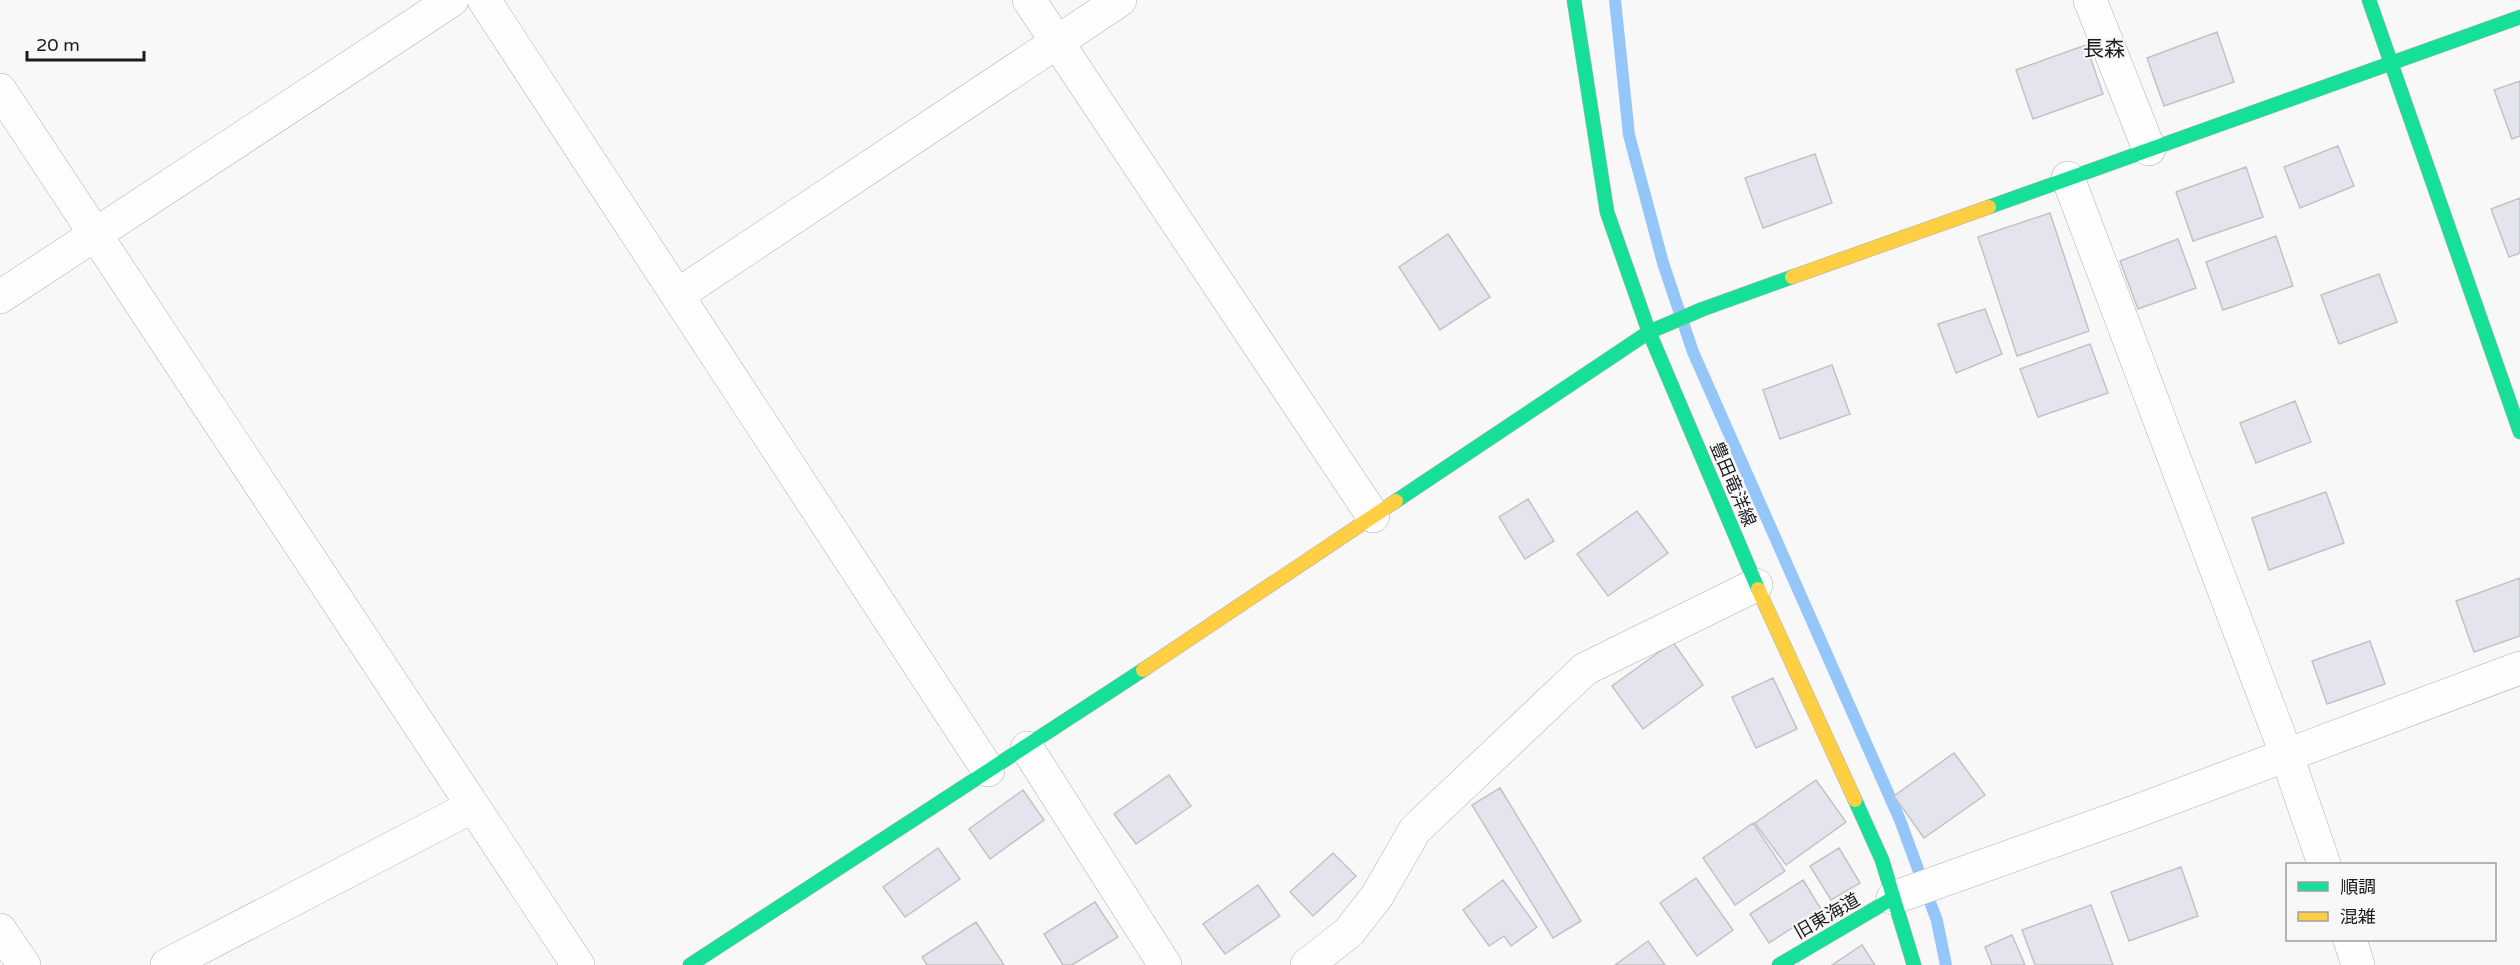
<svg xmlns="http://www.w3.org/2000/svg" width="2520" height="965" viewBox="0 0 2520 965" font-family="'Varela Round','Noto Sans JP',sans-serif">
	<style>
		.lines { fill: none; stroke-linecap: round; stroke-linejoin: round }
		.stream { stroke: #95c6f9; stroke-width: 12 }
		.building { fill: #e4e4ef; stroke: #c3c3c3; stroke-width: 1.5 }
		.street-casing { stroke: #b0b0b0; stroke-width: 34 }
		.fast-casing { stroke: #b0b0b0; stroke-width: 15 }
		.slow-casing { stroke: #b0b0b0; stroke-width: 15 }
		.street { stroke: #fefefe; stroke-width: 33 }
		.fast { stroke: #16e098; stroke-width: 14 }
		.slow { stroke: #ffcf43; stroke-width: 14 }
		.labels { text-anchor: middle; stroke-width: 4.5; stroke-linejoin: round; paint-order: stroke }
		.street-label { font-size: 18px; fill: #1c1c1d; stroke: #f7f7f9 }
		.quarter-label { font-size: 21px; fill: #1c1c1d; stroke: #f7f7f9 }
	</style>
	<rect width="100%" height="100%" fill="#f8f8f8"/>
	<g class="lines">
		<!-- stream -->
		<path class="stream" d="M1615 0 1629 135 1663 263 1693 352 1900 820 1937 921 1946 965"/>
	</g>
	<!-- building -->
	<path class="building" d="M2217 32 2234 82 2164 106 2147 58Z
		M2086 45 2103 94 2033 119 2016 70Z
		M2520 81V136L2512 139 2494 90Z
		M2338 146 2354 186 2300 208 2284 167Z
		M1815 154 1832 203 1763 228 1745 178Z
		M2246 167 2263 217 2193 241 2176 192Z
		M2520 198V253L2509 257 2491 209Z
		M2050 213 2089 331 2017 356 1978 237Z
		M1448 234 1490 297 1440 330 1399 267Z
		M2276 236 2293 286 2223 310 2206 262Z
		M2178 239 2196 288 2138 309 2120 261Z
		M2379 274 2397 322 2339 344 2321 295Z
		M1985 309 2002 354 1956 373 1938 324Z
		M2090 344 2108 393 2038 417 2020 369Z
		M1832 365 1850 414 1780 439 1763 390Z
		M2295 401 2311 442 2256 463 2240 423Z
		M2326 492 2344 543 2269 570 2252 518Z
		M1528 499 1554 541 1525 559 1499 517Z
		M1637 511 1668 553 1608 596 1577 554Z
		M2520 578V636L2474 652 2456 601Z
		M2370 641 2385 684 2327 704 2312 661Z
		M1673 642 1703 685 1643 729 1612 686Z
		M1773 678 1797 729 1756 748 1732 697Z
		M1954 753 1985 795 1924 838 1894 796Z
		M1169 775 1191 806 1136 844 1114 814Z
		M1816 780 1846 822 1786 865 1755 823Z
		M1500 788 1581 921 1553 938 1472 805Z
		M1023 790 1044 820 990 859 969 829Z
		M1753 823 1785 871 1735 905 1703 858Z
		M938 848 960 879 905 917 883 887Z
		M1839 848 1860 883 1831 900 1810 866Z
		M1333 853 1356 876 1313 916 1290 892Z
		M2181 867 2198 916 2129 941 2111 892Z
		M1696 878 1733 930 1697 956 1660 903Z
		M1503 880 1537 927 1511 946 1504 936 1489 946 1463 910Z
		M1803 880 1821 909 1769 943 1750 914Z
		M1258 885 1280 916 1225 954 1203 924Z
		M1095 902 1118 937 1072 965H1063L1044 934Z
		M2091 905 2113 965H2035L2022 930Z
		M976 922 1004 965H927L922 957Z
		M2012 935 2025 965H1992L1985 947Z
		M1648 941 1665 965H1615Z
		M1862 945 1875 965H1832Z"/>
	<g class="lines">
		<!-- street casing -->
		<g class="street-casing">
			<path id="street" d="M484 0 988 770
				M1029 0 1373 516
				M2090 0 2149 149
				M0 90 578 965
				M2068 178 2287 756 2324 864
				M679 294 1120 0
				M0 297 452 0
				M1027 748 1165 965
				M1893 898 2129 814 2520 668
				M0 930 24 965
				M2350 940 2358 965
				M167 965 473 806
				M1307 965 1349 932 1377 896 1415 830 1585 669 1756 585"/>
		</g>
		<!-- fast casing -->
		<g class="fast-casing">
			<path id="fast" d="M1574 0 1607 212 1649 332 1758 589
				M2369 0 2520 432
				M1989 207 2520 17
				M1396 501 1649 332 1703 309 1792 277
				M1855 800 1882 860 1914 965
				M690 965 1143 670
				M1779 965 1893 898"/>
		</g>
		<!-- slow casing -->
		<g class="slow-casing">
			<path id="slow" d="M1792 277 1989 207
				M1758 589 1855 800
				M1143 670 1396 501"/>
		</g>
		<!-- street -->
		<use href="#street" class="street"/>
		<!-- fast -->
		<use href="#fast" class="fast"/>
		<!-- slow -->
		<use href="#slow" class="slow"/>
	</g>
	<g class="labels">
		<!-- street labels -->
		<g class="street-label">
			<text transform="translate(1733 484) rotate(67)" y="6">豊田竜洋線</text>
			<text transform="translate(1827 916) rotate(-30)" y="6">旧東海道</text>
		</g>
		<!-- quarter labels -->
		<g class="quarter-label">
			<text x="2104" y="56">長森</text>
		</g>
	</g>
	<!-- legend -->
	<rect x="2286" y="863" width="210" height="78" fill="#f7f7f9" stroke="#9f9fa1" stroke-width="1.5"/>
	<rect x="2298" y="882" width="30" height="9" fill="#16e098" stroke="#9f9fa1" stroke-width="1.5"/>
	<text x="2340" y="893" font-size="18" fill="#1c1c1d">順調</text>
	<rect x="2298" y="912" width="30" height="9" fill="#ffcf43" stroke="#9f9fa1" stroke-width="1.5"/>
	<text x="2340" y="923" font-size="18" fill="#1c1c1d">混雑</text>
	<!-- scale -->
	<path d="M27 51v9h117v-9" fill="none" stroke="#1c1c1d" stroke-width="3"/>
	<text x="36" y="51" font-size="18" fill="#1c1c1d" stroke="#f7f7f9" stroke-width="4.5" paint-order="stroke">20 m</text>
</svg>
